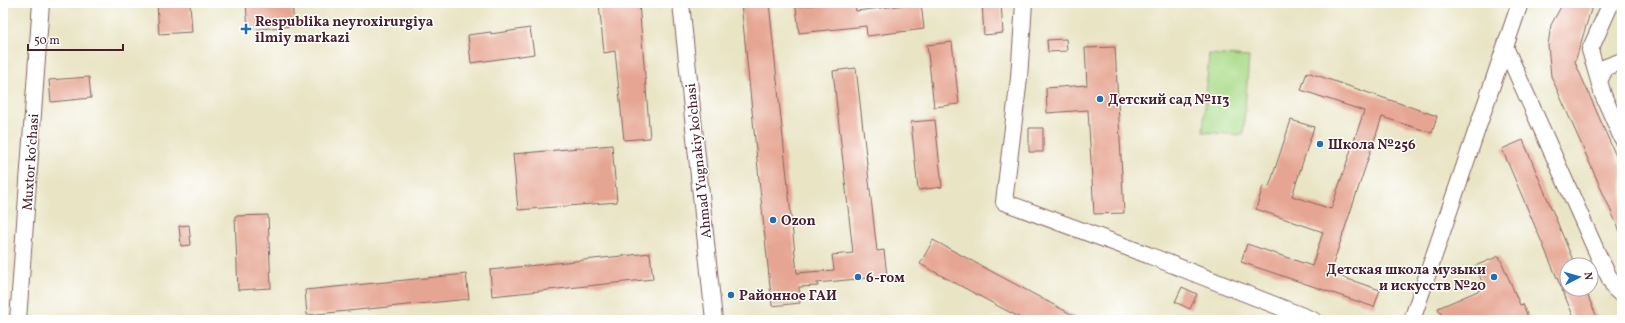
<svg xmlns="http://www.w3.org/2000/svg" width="1625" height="323" viewBox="0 0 1625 323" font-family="Vollkorn,serif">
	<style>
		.green { fill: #aadb89; stroke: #7a7d5a }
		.building { fill: #e6a592 }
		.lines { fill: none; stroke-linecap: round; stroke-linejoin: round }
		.minor-casing { stroke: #826461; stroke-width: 18 }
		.minor { stroke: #fff; stroke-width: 16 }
		.poi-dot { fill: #1f6fb2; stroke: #fff; stroke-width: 1.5 }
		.labels { text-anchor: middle; stroke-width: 3; stroke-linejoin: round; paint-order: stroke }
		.poi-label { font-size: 14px; font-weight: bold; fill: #4a1f2b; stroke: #fff; text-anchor: start }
		.street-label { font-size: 14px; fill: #4a1f2b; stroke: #fff }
	</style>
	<rect width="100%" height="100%" fill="#fff"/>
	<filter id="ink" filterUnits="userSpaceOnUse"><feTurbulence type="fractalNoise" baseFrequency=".025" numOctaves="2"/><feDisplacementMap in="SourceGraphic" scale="8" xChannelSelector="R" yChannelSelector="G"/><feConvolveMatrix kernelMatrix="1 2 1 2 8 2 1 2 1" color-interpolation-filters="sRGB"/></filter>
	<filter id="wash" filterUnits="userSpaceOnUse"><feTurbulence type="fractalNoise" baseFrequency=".012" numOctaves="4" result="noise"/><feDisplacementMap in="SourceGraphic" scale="16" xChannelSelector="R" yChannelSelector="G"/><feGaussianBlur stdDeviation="0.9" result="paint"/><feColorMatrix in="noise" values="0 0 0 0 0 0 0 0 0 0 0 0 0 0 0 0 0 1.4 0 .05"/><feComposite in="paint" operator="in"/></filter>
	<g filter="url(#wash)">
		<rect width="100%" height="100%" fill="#e9e4c4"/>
		<!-- green -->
		<path class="green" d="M1209 54 1249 57 1243 135 1203 132Z"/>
		<g id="blocks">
			<!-- building -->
			<path class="building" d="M157 3H190L192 32 159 34Z
				M246 3H292L294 26 248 30Z
				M599 3H639L650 138 624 140 615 51 604 53Z
				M741 3H769L797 273 834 270 832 255 853 253 833 71 856 68 877 251 884 250 887 276 817 283 818 286 799 287 800 303 772 306Z
				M828 3H855L856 11 921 3 924 29 867 36 866 26 799 33 796 7Z
				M982 3H1001L1003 33 984 35Z
				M1563 3H1593L1575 62 1622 170V236L1551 76 1548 45 1551 25Z
				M530 28 534 54 471 63 468 35 491 32V34Z
				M1066 39 1067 51 1048 52 1047 40Z
				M952 42 959 104 934 107 927 45Z
				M1115 47 1124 213 1094 214 1088 110 1047 113 1046 88 1087 85 1085 48Z
				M1307 72 1437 116 1432 133 1382 117 1330 273 1380 290 1374 307 1241 262 1247 244 1312 266 1323 232 1256 209 1263 186 1269 187 1291 120 1314 127 1292 196 1331 209 1364 111 1301 90Z
				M89 77 91 98 51 102 49 80Z
				M935 120 942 187 918 190 911 122Z
				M1029 128H1043V152H1029Z
				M1523 140 1575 265H1567V289H1585L1598 320H1575L1502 149Z
				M612 145 617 202 518 210 513 154Z
				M268 215 271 288 238 290 235 216Z
				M189 225 191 245 181 246 179 226Z
				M933 240 1082 320H1024L920 264Z
				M650 253 653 279 492 296 490 270Z
				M1499 256 1520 305 1523 304 1529 320H1444L1438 308 1485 288 1475 266Z
				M466 274 469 299 307 315 305 290Z
				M1182 287 1197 294 1190 309 1175 302Z"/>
		</g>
	</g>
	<g filter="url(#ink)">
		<use href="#blocks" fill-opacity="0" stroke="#826461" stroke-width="1"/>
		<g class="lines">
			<!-- minor casing -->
			<g class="minor-casing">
				<path id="minor" d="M681 3 714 320
					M1024 3 1019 78 1004 202 1148 255 1313 320
					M1505 47 1599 257 1615 289 1622 295
					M1622 61 1606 67 1599 81 1603 95 1622 138
					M1599 81 1590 50 1611 3
					M18 320 41 3
					M1412 320 1520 3"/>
			</g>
			<!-- minor -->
			<use href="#minor" class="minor"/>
		</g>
	</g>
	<!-- markers -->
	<g class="poi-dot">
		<path d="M244 23h4v4h4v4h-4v4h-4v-4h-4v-4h4z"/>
		<circle cx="1100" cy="99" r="4"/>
		<circle cx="1320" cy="144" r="4"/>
		<circle cx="773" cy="220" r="4"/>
		<circle cx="858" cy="277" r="4"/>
		<circle cx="1494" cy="277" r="4"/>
		<circle cx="731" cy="295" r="4"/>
	</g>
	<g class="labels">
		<!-- poi labels -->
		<g class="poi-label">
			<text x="255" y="26">Respublika neyroxirurgiya<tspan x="255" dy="16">ilmiy markazi</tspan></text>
			<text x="1108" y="104">Детский сад №113</text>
			<text x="1328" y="149">Школа №256</text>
			<text x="781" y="225">Ozon</text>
			<text x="1486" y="274" text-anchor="end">Детская школа музыки<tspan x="1486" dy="16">и искусств №20</tspan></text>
			<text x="866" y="282">6-гом</text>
			<text x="739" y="300">Районное ГАИ</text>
		</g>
		<!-- street labels -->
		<g class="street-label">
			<text transform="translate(698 161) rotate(-96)" y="5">Ahmad Yugnakiy ko'chasi</text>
			<text transform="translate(30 162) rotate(-86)" y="5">Muxtor koʻchasi</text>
		</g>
	</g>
	<!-- margin -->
	<rect width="1625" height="323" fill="none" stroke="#fff" stroke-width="16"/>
	<!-- north arrow -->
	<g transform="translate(1579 277) rotate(84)"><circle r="19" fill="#ffffff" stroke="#b7a5aa"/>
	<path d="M0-3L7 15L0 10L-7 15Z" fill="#1f6fb2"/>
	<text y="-6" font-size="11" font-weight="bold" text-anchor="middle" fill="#4a1f2b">N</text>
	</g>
	<!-- scale -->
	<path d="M28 44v6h95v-6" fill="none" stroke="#4a1f2b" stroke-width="2"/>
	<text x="34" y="44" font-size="12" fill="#4a1f2b" stroke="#ffffff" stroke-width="3" paint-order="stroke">50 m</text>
</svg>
